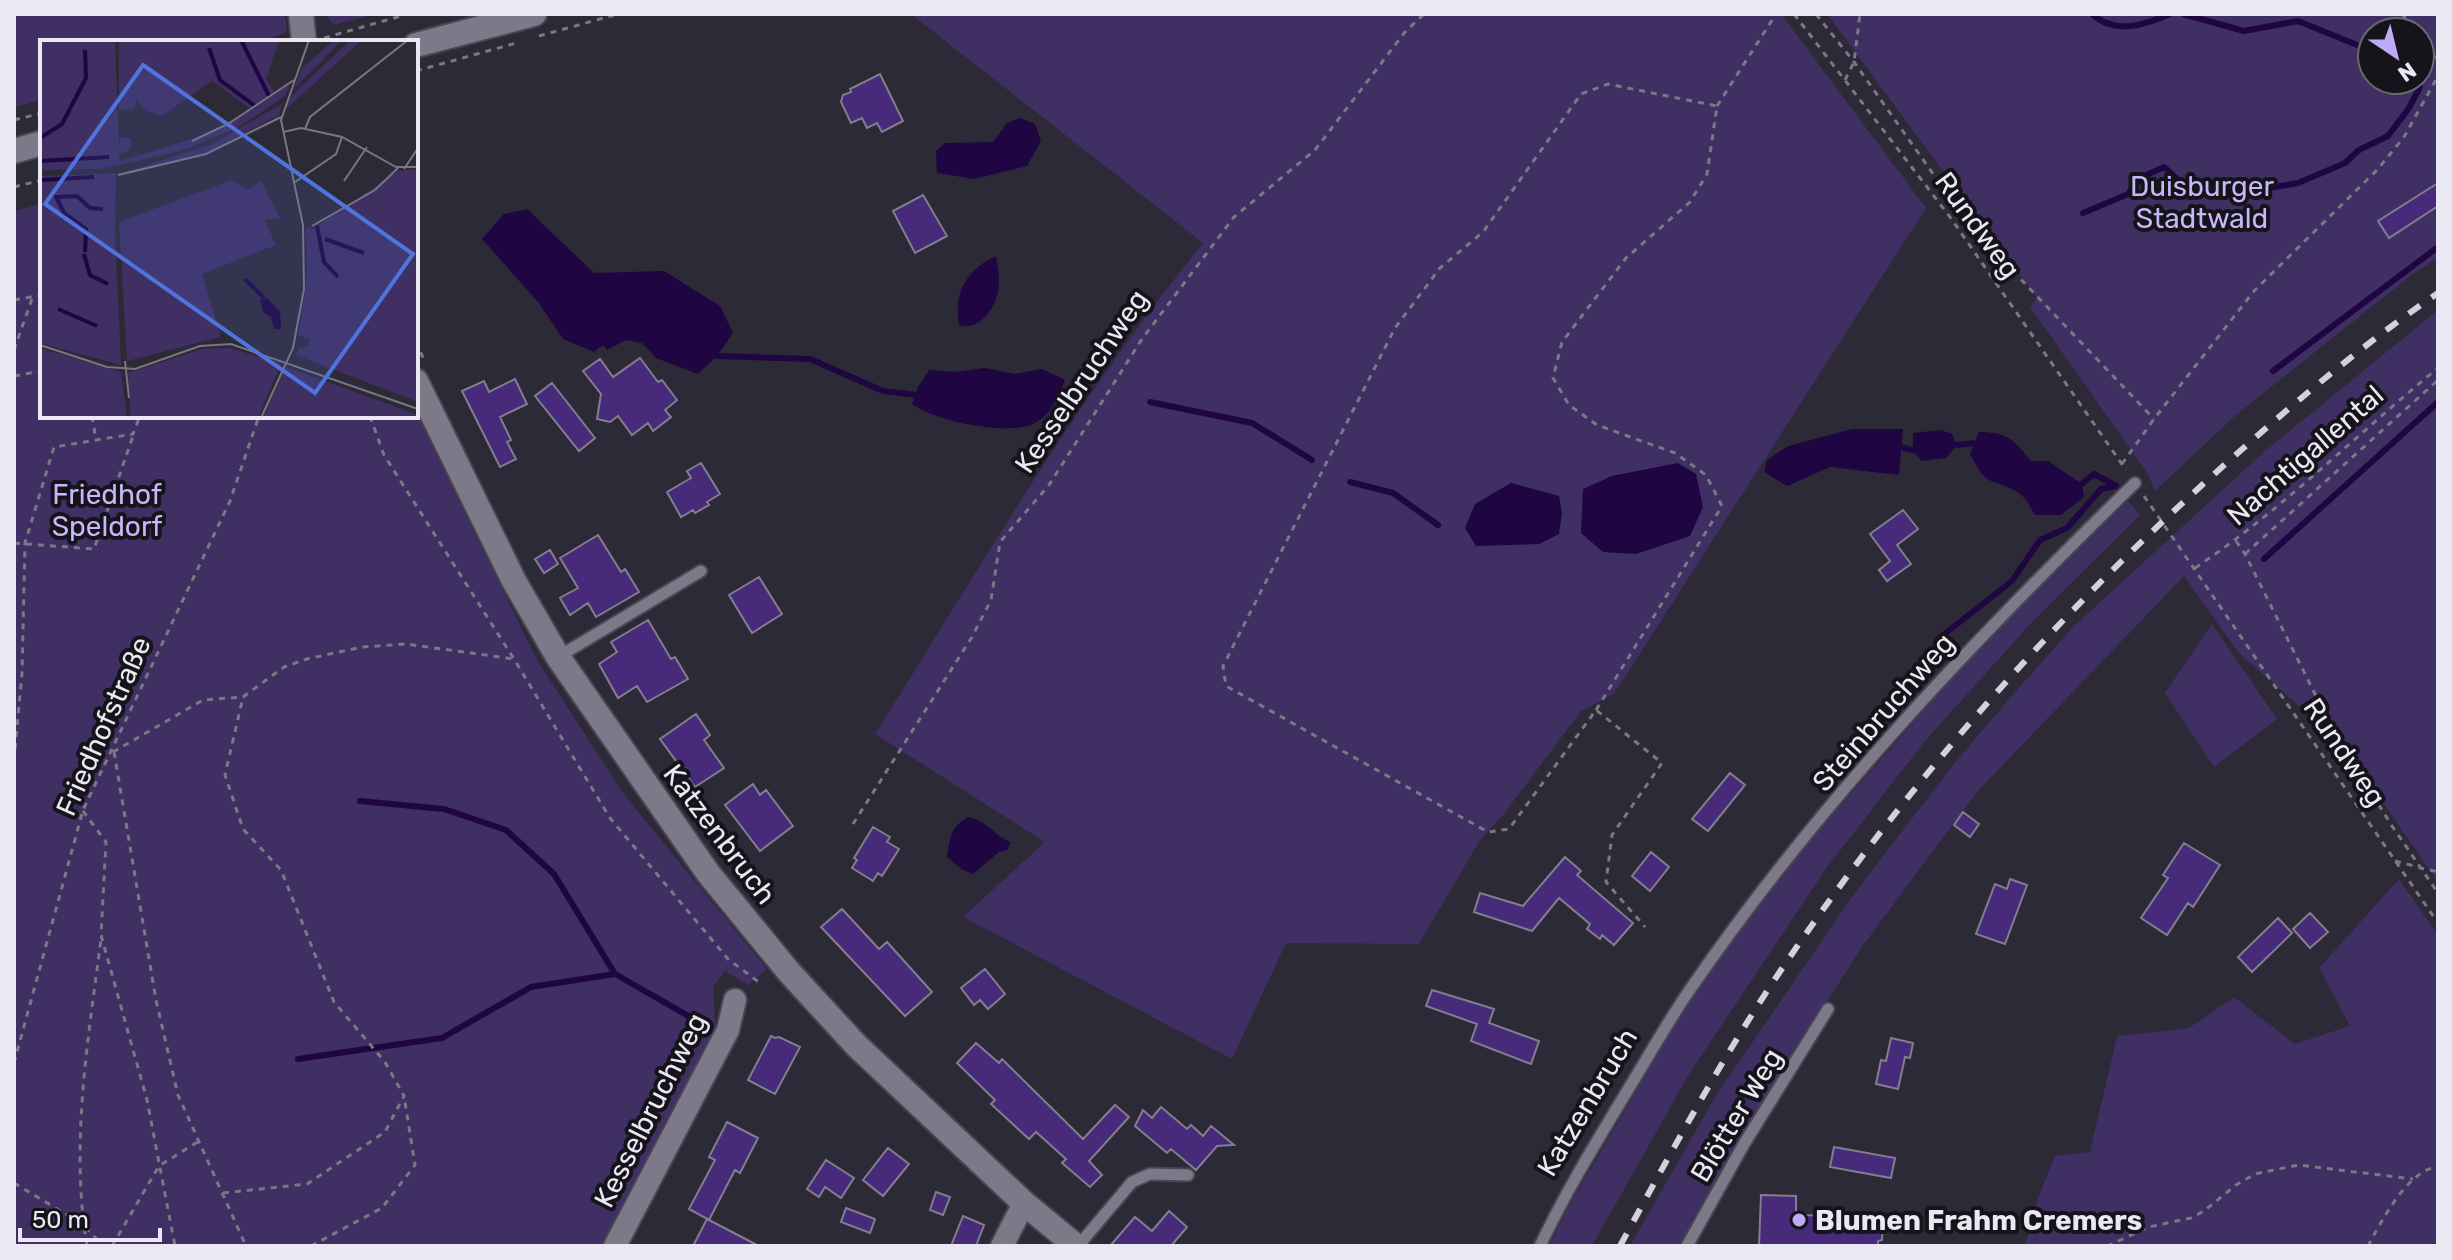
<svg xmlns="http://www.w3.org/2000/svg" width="2452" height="1260" viewBox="0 0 2452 1260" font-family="Rubik,sans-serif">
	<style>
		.green { fill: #3f2f62; fill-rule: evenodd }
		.water { fill: #1f0542 }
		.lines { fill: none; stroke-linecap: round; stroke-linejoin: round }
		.stream { stroke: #1f0542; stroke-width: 6 }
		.building { fill: #472a7a; stroke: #817e8e; stroke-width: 2 }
		.service-casing { stroke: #494552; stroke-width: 15 }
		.minor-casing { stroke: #494552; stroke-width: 26 }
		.tertiary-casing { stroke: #494552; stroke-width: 28 }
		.secondary-casing { stroke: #494552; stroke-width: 28 }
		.path { stroke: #7b7885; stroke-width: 3; stroke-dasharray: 6 6; stroke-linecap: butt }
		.service { stroke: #7c7989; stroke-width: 11 }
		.minor { stroke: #7c7989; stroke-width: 22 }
		.tertiary { stroke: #7c7989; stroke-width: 24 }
		.secondary { stroke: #7c7989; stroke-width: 24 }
		.rail { stroke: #d4d1dc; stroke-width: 6; stroke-dasharray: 14 14; stroke-linecap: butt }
		.poi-dot { fill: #bda9f5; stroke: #15141a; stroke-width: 3 }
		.labels { text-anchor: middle; stroke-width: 8; stroke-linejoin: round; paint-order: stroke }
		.park-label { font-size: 28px; fill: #c7b6f9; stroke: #15141a }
		.street-label { font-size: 28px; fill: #eae8f2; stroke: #15141a }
		.poi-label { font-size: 28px; font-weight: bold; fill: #eae8f2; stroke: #15141a; text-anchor: start }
		.inset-river { fill: none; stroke: #1f0542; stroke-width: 4 }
		.inset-road { fill: none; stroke: #797682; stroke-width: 2 }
		.view { fill: #5074de; fill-opacity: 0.15; stroke: #5074de; stroke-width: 4 }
		.inset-edge { fill: none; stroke: #eae8f2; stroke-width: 4 }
	</style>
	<rect width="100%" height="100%" fill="#2d2a38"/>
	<!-- green -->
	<path class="green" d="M14 14H285L287 32 261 42H42V100L14 107Z
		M324 14H375L334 25Z
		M911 14H1781L1926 208 1614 694 1581 711 1503 815 1480 840 1419 944 1286 943 1232 1059 963 917 1045 842 875 734C980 568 1079 395 1203 243Z
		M1827 14H2438V258L2414 273 2236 415 2155 491 2148 474 2030 307 2037 298ZM2372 32H2420V80H2372Z
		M42 204V416H416V413L537 660 625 796 767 969 748 985 725 971 713 987 716 1035 608 1246H14V211Z
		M2438 310V882L2343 745 2238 652 2184 576 1977 792 1861 948 1738 1144 1681 1246H1630L1715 1097 1851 898 1953 765 2009 699 2073 627 2264 452Z
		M2128 501 2140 515 2032 622 1924 742 1825 870 1689 1074 1592 1246H1549L1570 1204 1694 993 1738 933 1814 836 2020 601Z
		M2212 624 2277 719 2214 767 2165 693Z
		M2399 879 2438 935V1246H2025L2038 1198 2055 1156 2090 1152 2117 1036 2189 1028 2234 997 2295 1044 2350 1026 2319 968Z"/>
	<!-- water -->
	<path class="water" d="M1020 118 1035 124 1041 141 1027 166 974 179 937 173 936 151 945 143 993 142 1007 123Z
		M527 209 594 273 664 271 720 306 733 333 717 356 698 374 656 358 642 343 626 340 607 350 603 345 594 352 563 339 538 302 482 239 504 214Z
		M996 256C997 265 999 274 999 283 999 303 982 332 959 325 953 293 967 269 996 256Z
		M985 368 1014 374 1042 369 1065 380C1058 397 1051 416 1033 424 1006 436 935 421 912 404L918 387 929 370 954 372Z
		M1852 429H1903L1899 475 1830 467 1787 486 1764 472 1767 460 1788 446Z
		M1941 430 1952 434 1957 445 1946 458 1921 461 1913 450V433Z
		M1979 432C2008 432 2014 440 2031 461H2048L2082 484 2084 497 2061 515H2035C2031 508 2026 498 2020 494 1992 475 1989 492 1970 454Z
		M1678 463 1696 474 1703 507 1690 536 1636 554 1603 552 1581 533 1583 489 1612 476Z
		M1511 483 1559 496 1562 513 1559 534 1539 544 1476 546 1465 528 1475 504Z
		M968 817C992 823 992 835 1011 842L1007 850 999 852 973 874 961 869 947 857C950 839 950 827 968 817Z"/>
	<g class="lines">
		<!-- stream -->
		<path class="stream" d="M2092 14C2115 35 2145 25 2170 14
			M2183 14 2244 31 2298 21 2372 51
			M2083 213 2128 194 2142 177 2164 167 2193 194 2241 193 2298 183 2345 163 2359 150 2388 136 2409 108 2420 87 2412 80
			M717 356 810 359 883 391 917 395
			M2273 371 2438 247
			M1150 402 1252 423 1312 460
			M1957 445 1974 443
			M1900 447 1913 450
			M1350 482 1393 493 1438 525
			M2082 484 2094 474 2116 486
			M2264 559 2438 402
			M1938 639 2012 581 2040 540 2067 528 2101 489 2116 486
			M360 801 444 809 506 830 554 874 615 974 706 1026
			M298 1059 442 1038 531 987 615 974"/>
	</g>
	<!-- building -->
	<path class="building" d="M880 74 903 121 882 132 877 123 867 128 862 118 851 123 841 102 843 95 851 92 850 89Z
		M2438 183V206L2389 238 2378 221Z
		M923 195 947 236 915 253 893 211Z
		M640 358 658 382 662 380 677 400 665 410 671 417 653 431 648 423 632 435 618 416 610 422 597 419 601 394 583 371 600 359 613 377Z
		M515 379 527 404 500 417 511 440 507 442 516 459 500 467 462 391 484 381 489 392Z
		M552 383 595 438 579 451 535 396Z
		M701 463 720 494 707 502 709 505 695 513 693 510 681 517 667 492 691 478 687 471Z
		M1903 510 1918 529 1897 545 1911 564 1887 581 1879 570 1890 561 1870 534Z
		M598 535 621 572 625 569 639 592 596 617 588 603 570 615 560 598 578 588 560 558Z
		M550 550 558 564 544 573 535 559Z
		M759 577 782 614 752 633 729 595Z
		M648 620 671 659 675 657 688 679 647 702 637 686 618 698 599 664 617 652 611 642Z
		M696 714 710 735 704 740 724 768 695 787 660 739Z
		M1730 773 1745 785 1708 831 1692 819Z
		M753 784 760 795 766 790 793 826 760 851 725 805Z
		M1963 812 1979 824 1970 837 1954 825Z
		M873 827 890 837 887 842 899 849 882 876 878 873 873 881 852 868 857 860 854 858Z
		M2184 843 2220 865 2193 907 2188 903 2167 935 2141 918 2168 878 2163 875Z
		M1651 852 1669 867 1650 891 1632 876Z
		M1565 857 1581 871 1577 875 1633 923 1614 945 1602 935 1600 939 1587 929 1590 924 1559 898 1532 931 1474 912 1480 893 1523 906Z
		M2010 879 2027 885 2005 944 1976 934 1995 884 2007 889Z
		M842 909 879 949 887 942 932 992 905 1016 821 927Z
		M2310 913 2328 932 2310 948 2293 929Z
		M2278 918 2292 933 2252 972 2238 957Z
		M985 969 1005 994 988 1009 980 1000 974 1005 961 988Z
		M1432 990 1494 1009 1489 1023 1539 1041 1531 1064 1471 1041 1477 1024 1426 1006Z
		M771 1036 775 1038 779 1037 800 1047 775 1094 748 1080Z
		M1891 1038 1913 1043 1910 1058 1905 1057 1898 1089 1876 1084 1881 1060 1886 1061Z
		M976 1043 999 1063 1002 1059 1083 1139 1115 1105 1129 1117 1089 1161 1102 1175 1090 1187 1062 1163 1066 1159 1036 1132 1029 1139 991 1104 995 1100 957 1063Z
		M1161 1107 1187 1129 1191 1125 1203 1136 1211 1126 1234 1145 1217 1146 1196 1170 1171 1149 1167 1153 1135 1126 1143 1110 1152 1118Z
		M727 1122 758 1138 740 1173 735 1170 709 1220 689 1209 715 1160 709 1157Z
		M1834 1147 1895 1158 1891 1178 1830 1167Z
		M888 1148 909 1164 883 1196 863 1180Z
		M826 1160 854 1178 841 1198 825 1187 819 1197 807 1189Z
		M936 1192 950 1197 943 1215 930 1210Z
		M1761 1195 1796 1196V1215L1883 1217 1882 1240 1878 1241V1246H1759Z
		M846 1208 875 1219 870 1233 841 1222Z
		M1169 1211 1187 1227 1171 1246H1110L1135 1217 1152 1231Z
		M963 1216 984 1225 976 1246H951Z
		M707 1219 759 1246H693Z"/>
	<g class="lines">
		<!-- service casing -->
		<g class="service-casing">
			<path id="service" d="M558 657 701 571
				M1078 1246 1132 1182 1150 1174 1188 1175
				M1540 1246C1567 1189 1600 1136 1632 1083 1651 1052 1669 1020 1689 991 1817 804 1974 640 2135 483
				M1687 1246 1744 1144 1828 1009"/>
		</g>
		<!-- minor casing -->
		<g class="minor-casing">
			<path id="minor" d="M615 1246 728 1030 735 1000
				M1002 1246 1024 1203"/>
		</g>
		<!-- tertiary casing -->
		<g class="tertiary-casing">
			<path id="tertiary" d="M301 14 304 42
				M416 381 514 581 558 657 708 873 789 972 856 1045 1024 1203 1076 1246"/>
		</g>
		<!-- secondary casing -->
		<g class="secondary-casing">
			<path id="secondary" d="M416 45 534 14
				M14 151 42 143"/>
		</g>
		<!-- path -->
		<path class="path" d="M1794 14 1950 217 2126 470
			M1816 14 1854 62 1970 226 2154 419
			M2402 14 2416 32
			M539 36 618 14
			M2420 37 2438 60
			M324 38 408 14
			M416 71 520 42
			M1845 80 1854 62 1860 14
			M1717 106 1776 14
			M14 120 42 113
			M14 187 42 180
			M14 300 42 295
			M416 341 424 360
			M14 350 33 296
			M14 376 42 371
			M92 416 96 440
			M370 416 384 455 514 659 610 818 728 959 760 983
			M2122 464 2154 419 2254 291 2378 169 2404 137 2438 76
			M2144 496 2438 923
			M2236 541 2245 554 2337 738 2392 826 2438 893
			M14 543 94 549 133 436
			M2245 554 2438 380
			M2195 568C2282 510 2357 434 2438 368
			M1596 710 1722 506 1706 475 1675 453 1597 425 1569 405 1553 378 1562 342 1626 258 1690 202 1707 174 1717 106 1608 84 1581 94 1483 232 1440 268 1395 328 1223 666 1226 686 1488 832 1509 829 1596 710 1662 763 1612 835 1606 882 1645 927
			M113 752 203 700 243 697 284 667 307 659 362 647 406 644 514 659
			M114 752 156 1000 178 1095 246 1246
			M14 761 22 673 25 543 54 447 133 434 140 416
			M83 811 106 842 101 935 147 1100 175 1246
			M853 824 972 637 991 600 1000 542 1049 485 1142 339 1234 217 1315 150 1405 32 1424 14
			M2395 861 2438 872
			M14 1063 83 810 230 501 259 416
			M14 1183 84 1225 103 1246
			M223 1193 307 1184 385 1132 404 1096 385 1062 334 1002 281 870 243 829 225 775 243 697
			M87 1246C70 1145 88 1040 101 939
			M112 1246 159 1166 199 1141
			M311 1246 382 1208 415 1165 404 1096
			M2107 1246 2149 1227 2191 1218 2204 1211 2236 1185 2255 1174 2298 1165 2413 1179
			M2368 1246C2381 1222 2408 1169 2438 1167"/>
		<!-- service -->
		<use href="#service" class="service"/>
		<!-- minor -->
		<use href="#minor" class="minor"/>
		<!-- tertiary -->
		<use href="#tertiary" class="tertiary"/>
		<!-- secondary -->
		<use href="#secondary" class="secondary"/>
		<!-- rail -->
		<path class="rail" d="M1620 1246C1669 1156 1717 1067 1773 982 1902 788 2056 614 2230 460 2296 401 2365 343 2438 293"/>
	</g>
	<!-- markers -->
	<circle class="poi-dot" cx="1799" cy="1220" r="8"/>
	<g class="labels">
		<!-- park labels -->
		<g class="park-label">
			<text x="2202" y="196">Duisburger<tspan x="2202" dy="32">Stadtwald</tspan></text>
			<text x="107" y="504">Friedhof<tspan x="107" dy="32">Speldorf</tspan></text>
		</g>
		<!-- street labels -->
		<g class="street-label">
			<text transform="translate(1978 225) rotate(54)" y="10">Rundweg</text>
			<text transform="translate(1081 381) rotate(-56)" y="10">Kesselbruchweg</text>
			<text transform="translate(2305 455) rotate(-41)" y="10">Nachtigallental</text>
			<text transform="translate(1883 712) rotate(-49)" y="10">Steinbruchweg</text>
			<text transform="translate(103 726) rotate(-66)" y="10">Friedhofstraße</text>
			<text transform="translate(2345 752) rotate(56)" y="10">Rundweg</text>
			<text transform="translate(720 834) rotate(53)" y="10">Katzenbruch</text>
			<text transform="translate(1587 1102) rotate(-59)" y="10">Katzenbruch</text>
			<text transform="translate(650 1110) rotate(-63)" y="10">Kesselbruchweg</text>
			<text transform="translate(1736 1115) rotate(-59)" y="10">Blötter Weg</text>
		</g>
		<!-- poi labels -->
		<g class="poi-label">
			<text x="1815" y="1230">Blumen Frahm Cremers</text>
		</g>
	</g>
	<!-- overview -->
	<g transform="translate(40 40)">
		<rect width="378" height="378" fill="#2d2a38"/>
		<path d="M0 0H75L79 107 80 98H91L90 110 79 114 80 121 172 93 250 44 245 56 199 87 141 111 61 129 0 130ZM79 0H239L226 39 235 53 211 69 172 41 122 76 106 71 96 59 95 68 79 71ZM294 0H302L254 49 262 28ZM311 0H322L246 69 250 57ZM242 64 239 75 166 113 80 134 172 104ZM378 129V362L256 315 259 308 268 306 269 298 258 296 267 239 266 187 273 189 358 131ZM76 133 75 194 81 325 0 303V136ZM192 140 207 150 221 141 240 178 225 180 236 205 162 234 181 297 87 321 79 182ZM0 308 81 332 87 378H0ZM191 308 241 324 218 378H91L88 333 162 309ZM246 327 378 375V378H223Z" fill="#3f2f62"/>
		<path d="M227 258 240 272 241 289H234L231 277 223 272 220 260Z" fill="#1f0542"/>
		<path class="inset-river" d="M201 0 229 56M169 8 180 40 215 66M0 98 22 84 46 38 45 10M0 121 69 117M0 140 54 137M277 186 284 222 298 237M285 199 324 213M45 212 46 189 24 173 16 157 37 156 50 168 63 169M44 214 50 235 68 244M205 239 224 258M18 269 57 286"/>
		<path class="inset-road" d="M265 89 270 77 368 0M243 92 261 88 302 97 356 127H378M152 101 188 84 254 40M364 129 378 108M78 135 166 114 241 77M304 141 327 107M255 142 296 114 302 97M272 186 335 150 358 128M0 305 67 327 95 329 160 306 191 304 378 369M85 321 89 358M221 378 253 308 264 249 263 185 241 80 269 0"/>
		<path class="view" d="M103 25 373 214 275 353 5 164Z"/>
		<rect width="378" height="378" class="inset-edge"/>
	</g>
	<!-- border -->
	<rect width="2452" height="1260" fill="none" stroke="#eae8f2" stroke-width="32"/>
	<!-- north arrow -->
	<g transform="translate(2396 56) rotate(145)"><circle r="38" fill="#15141a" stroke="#6a6970" stroke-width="2"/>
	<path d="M0-6L14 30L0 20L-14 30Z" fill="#bda9f5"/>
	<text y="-12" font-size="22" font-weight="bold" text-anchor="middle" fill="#eae8f2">N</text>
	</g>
	<!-- scale -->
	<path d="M20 1228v12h140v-12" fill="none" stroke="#eae8f2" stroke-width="4"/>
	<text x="32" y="1228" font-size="24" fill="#eae8f2" stroke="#15141a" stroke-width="6" paint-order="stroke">50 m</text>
</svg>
